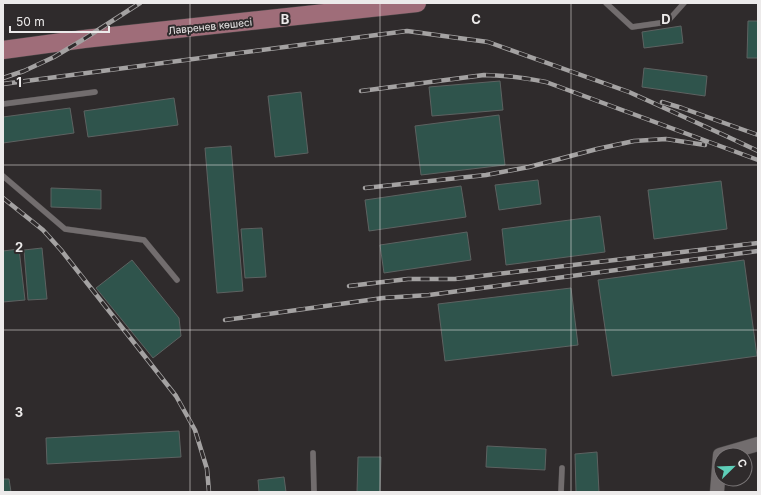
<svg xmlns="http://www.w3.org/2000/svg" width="761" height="495" viewBox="0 0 761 495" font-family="Inter,sans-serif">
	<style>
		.building { fill: #2f544c; stroke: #5d6261 }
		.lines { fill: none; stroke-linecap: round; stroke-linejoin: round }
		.service-casing { stroke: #4a4747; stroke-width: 6 }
		.tertiary-casing { stroke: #4a4747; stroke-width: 15 }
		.primary-casing { stroke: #4a4747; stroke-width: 19 }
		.service { stroke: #726d6e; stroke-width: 5.5 }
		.tertiary { stroke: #726d6e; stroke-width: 14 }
		.primary { stroke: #9f6d79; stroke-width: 18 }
		.rail-casing { stroke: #a4a2a2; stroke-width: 4.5 }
		.rail { stroke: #2f2b2c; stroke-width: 3; stroke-dasharray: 9; stroke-linecap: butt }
		.grid { fill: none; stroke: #eceaea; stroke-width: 1; stroke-opacity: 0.55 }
		.labels { text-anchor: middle; stroke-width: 4; stroke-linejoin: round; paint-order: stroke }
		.street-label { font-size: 10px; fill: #eceaea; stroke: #2f2b2c }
		.grid-label { font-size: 13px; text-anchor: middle; font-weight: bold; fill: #eceaea; stroke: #2f2b2c; stroke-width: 4; stroke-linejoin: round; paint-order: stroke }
	</style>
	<rect width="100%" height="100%" fill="#2f2b2c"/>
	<!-- building -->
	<path class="building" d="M748 21H758V58H747Z
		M681 26 683 43 644 48 642 32Z
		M644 68 707 76 705 96 642 87Z
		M500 81 503 110 432 116 429 87Z
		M301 92 308 153 275 157 268 96Z
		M174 98 178 125 88 137 84 111Z
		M70 108 74 133 3 143V117Z
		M499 115 505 165 421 175 415 126Z
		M231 146 243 291 217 293 205 148Z
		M538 180 541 204 499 210 495 185Z
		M721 181 727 229 654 239 648 190Z
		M461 186 466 217 369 231 365 200Z
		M51 188 101 190V209L51 207Z
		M600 216 605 252 506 265 502 229Z
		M262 228 266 277 245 278 241 229Z
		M467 232 471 260 384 273 380 245Z
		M42 248 47 299 28 300 24 250Z
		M19 249 25 300 3 302V251Z
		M132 260 179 318 181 336 153 358 96 288Z
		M744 260 757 356 612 376 598 280Z
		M571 288 578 345 445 361 438 304Z
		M179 431 181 457 47 464 46 438Z
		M487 446 546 449 545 470 486 467Z
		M597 452 599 492H576L575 454Z
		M358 457H381L380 492H357Z
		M284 477 286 492H259L258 480Z
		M3 479H9L11 492H3Z"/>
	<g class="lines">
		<!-- service casing -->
		<g class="service-casing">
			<path id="service" d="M606 3 632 27 667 22 684 3
				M3 104 95 92
				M3 176 65 229 144 240 177 280
				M313 453 314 492
				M561 492 562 468"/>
		</g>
		<!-- tertiary casing -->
		<g class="tertiary-casing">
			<path id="tertiary" d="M717 492 720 455 758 444"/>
		</g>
		<!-- primary casing -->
		<g class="primary-casing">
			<path id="primary" d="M3 50 84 39 417 3"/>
		</g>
		<!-- service -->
		<use href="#service" class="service"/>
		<!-- tertiary -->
		<use href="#tertiary" class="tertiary"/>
		<!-- primary -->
		<use href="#primary" class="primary"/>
		<!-- rail casing -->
		<g class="rail-casing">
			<path id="rail" d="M3 78 24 71 54 57 84 39 140 3
				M3 84 407 31 488 42 629 92 726 136 758 151
				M361 91 484 75C505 75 525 78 546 82L758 160
				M662 102 682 108 758 135
				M365 188 486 175 529 167 597 149 634 141 666 139 705 145
				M3 198 43 230 61 250 176 396 195 430 207 469 209 492
				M349 286 408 279H455L758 243
				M225 320 383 298 429 295 758 251"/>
		</g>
		<!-- rail -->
		<use href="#rail" class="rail"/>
	</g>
	<!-- grid -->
	<path class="grid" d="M190 3V492M380 3V492M571 3V492M3 165H758M3 330H758"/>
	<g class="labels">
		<!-- street labels -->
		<g class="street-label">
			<text transform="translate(210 26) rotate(-6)" y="4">Лавренев көшесі</text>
		</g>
	</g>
	<g class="grid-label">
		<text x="285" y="24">B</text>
		<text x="476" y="24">C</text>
		<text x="666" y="24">D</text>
		<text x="19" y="87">1</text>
		<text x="19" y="252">2</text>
		<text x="19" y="417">3</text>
	</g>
	<!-- border -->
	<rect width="761" height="495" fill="none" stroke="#eceaea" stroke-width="8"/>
	<!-- north arrow -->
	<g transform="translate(733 467) rotate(67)"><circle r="19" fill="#2f2b2c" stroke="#7b7778"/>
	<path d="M0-3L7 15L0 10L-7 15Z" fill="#5eceb8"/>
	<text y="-6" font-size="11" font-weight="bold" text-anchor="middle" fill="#eceaea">С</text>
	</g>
	<!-- scale -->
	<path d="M10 26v6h99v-6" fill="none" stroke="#eceaea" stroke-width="2"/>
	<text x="16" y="26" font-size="12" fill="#eceaea" stroke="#2f2b2c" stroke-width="3" paint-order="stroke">50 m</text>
</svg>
